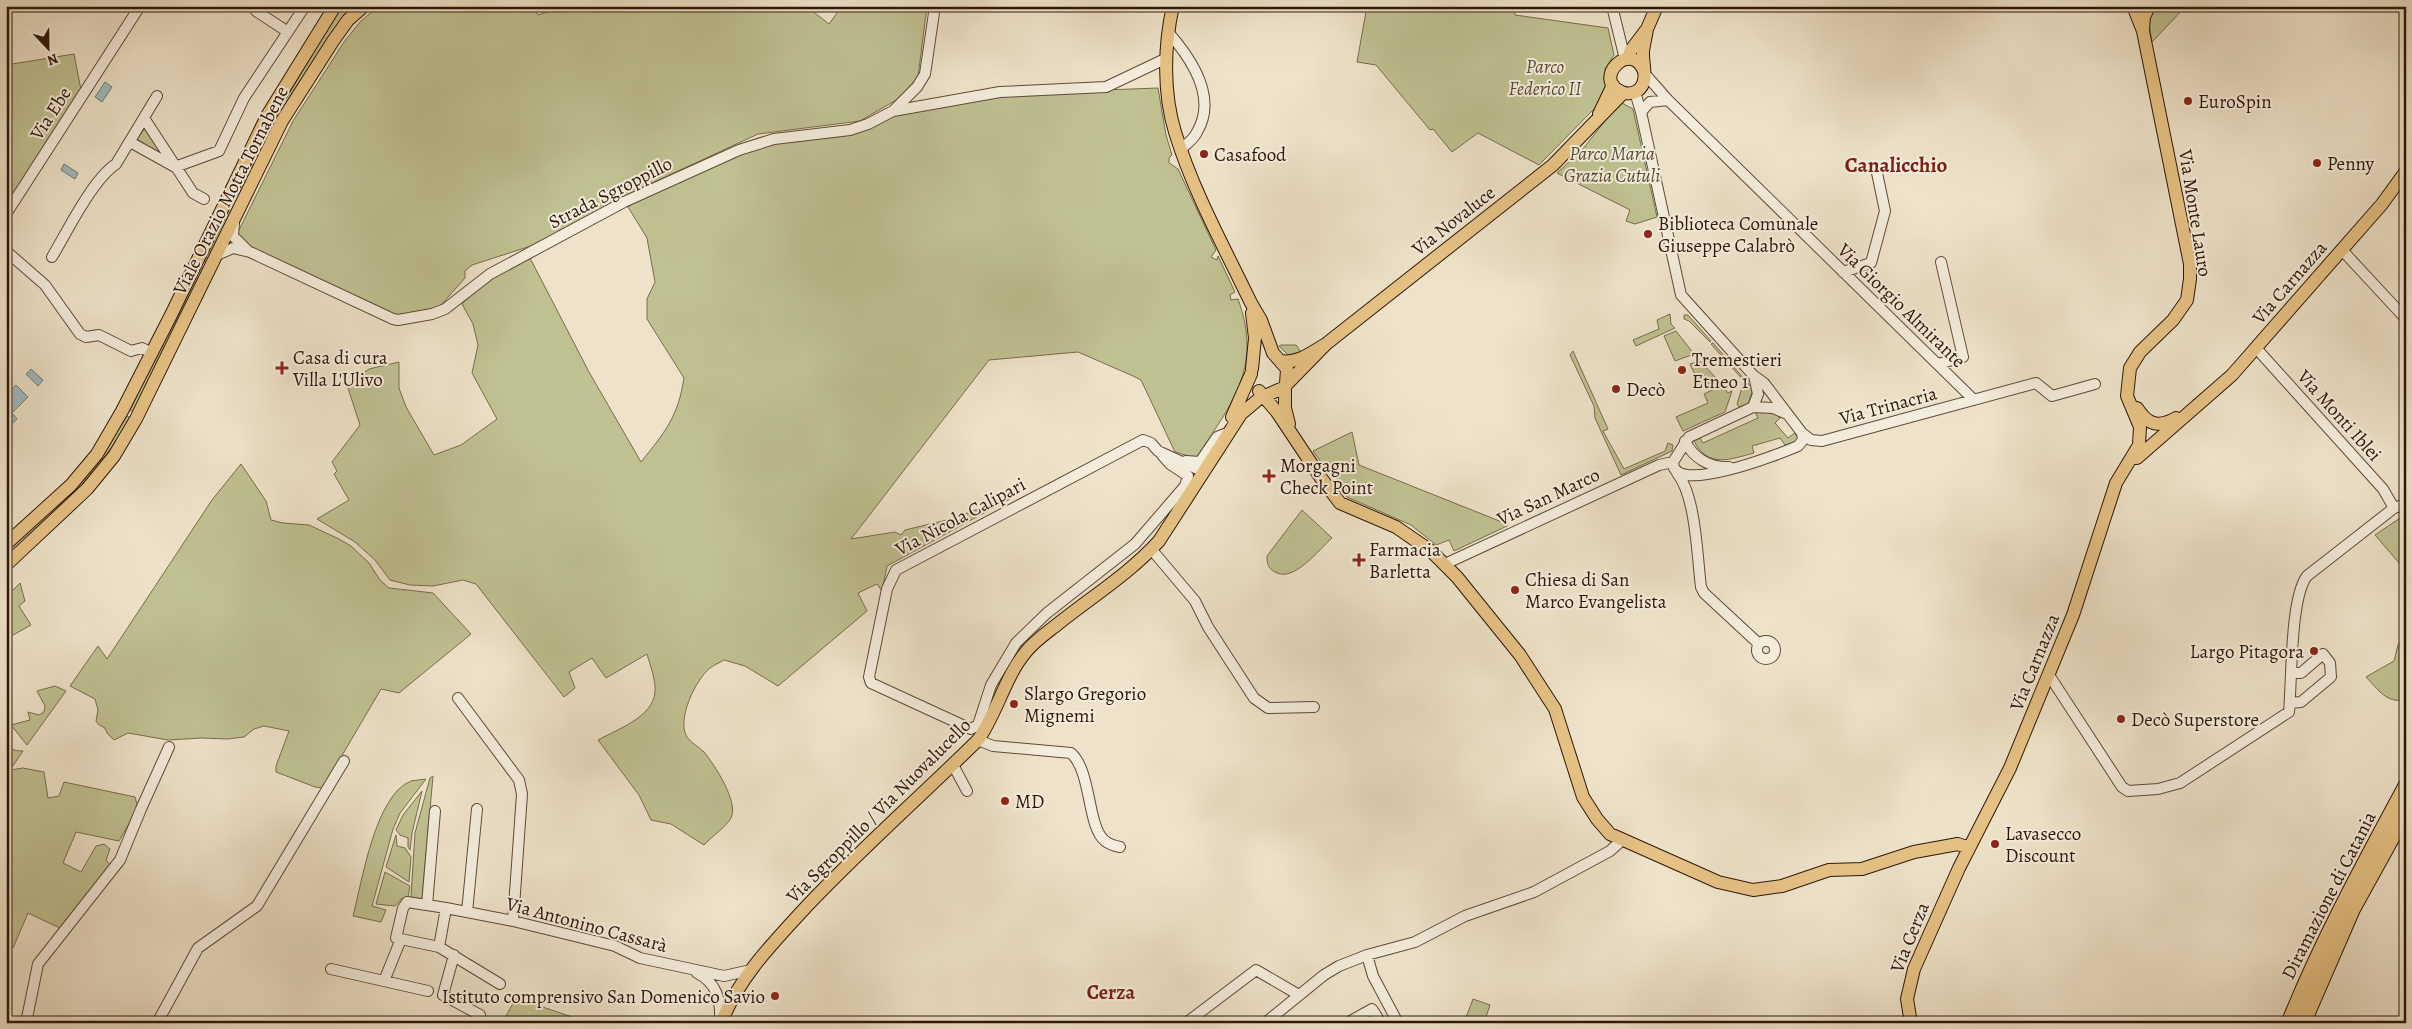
<svg xmlns="http://www.w3.org/2000/svg" width="2412" height="1029" viewBox="0 0 2412 1029" font-family="Alegreya,serif">
	<style>
		.green { fill: #c0c192; stroke: #786c4d }
		.water { fill: #9fbbc1; stroke: #727977 }
		.lines { fill: none; stroke-linecap: round; stroke-linejoin: round }
		.minor-casing { stroke: #5f4938; stroke-width: 12 }
		.major-casing { stroke: #2f1608; stroke-width: 14 }
		.highway-casing { stroke: #2f1608; stroke-width: 17 }
		.minor { stroke: #f4eddd; stroke-width: 10 }
		.major { stroke: #e7c285; stroke-width: 12 }
		.highway { stroke: #e7c285; stroke-width: 15 }
		.poi-dot { fill: #8f2418; stroke: #f4eddd; stroke-width: 2 }
		.labels { text-anchor: middle; stroke-width: 4; stroke-linejoin: round; paint-order: stroke }
		.park-label { font-size: 19px; font-style: italic; fill: #5a4931; stroke: #f4eddd }
		.poi-label { font-size: 19px; fill: #2f1608; stroke: #f4eddd; text-anchor: start }
		.street-label { font-size: 19px; fill: #2f1608; stroke: #f4eddd }
		.neighbourhood-label { font-size: 20px; font-weight: bold; fill: #7a1f14; stroke: #f4eddd }
		.quarter-label { font-size: 21px; font-weight: bold; fill: #7a1f14; stroke: #f4eddd }
	</style>
	<rect width="100%" height="100%" fill="#eee3ca"/>
	<filter id="stains"><feTurbulence type="fractalNoise" baseFrequency=".004" numOctaves="4"/><feColorMatrix values="0 0 0 0 .2 0 0 0 0 .09 0 0 0 0 .02 0 0 0 .5 -.17"/></filter>
	<radialGradient id="worn" r=".72"><stop offset=".6" stop-color="#630" stop-opacity="0"/><stop offset="1" stop-color="#630" stop-opacity=".3"/></radialGradient>
	<!-- green -->
	<path class="green" d="M341 6H355L208 262 203 261 273 121Z
		M379 6H533L538 15 564 6H806L829 24 842 6H927L918 77 898 99 860 121 758 134 650 184 534 245 472 265 465 271V278L441 305 432 309 399 317 251 249 237 234 293 121 344 42 361 21Z
		M1367 6H1504V8L1515 10V15L1608 28 1614 55 1605 69 1608 86 1597 106 1539 165 1478 133 1452 152 1433 129 1430 130 1376 65 1357 62Z
		M2156 6H2186L2152 42C2150 30 2146 15 2156 6Z
		M74 54 81 90 6 206V65Z
		M1158 88 1166 135 1172 155 1169 158V163L1178 169 1216 250 1211 257 1217 260 1218 256 1235 292 1230 295 1231 300 1238 299C1263 368 1232 403 1196 458L1175 452 1141 380 1133 376 1078 352 989 360 851 539 895 532 901 535 905 530 951 519 1017 495 887 566 882 591 877 584 858 593 867 611 778 686 745 666 724 660C719 663 714 665 710 668 696 679 676 720 687 737 691 743 699 747 704 752 714 764 739 802 731 818 726 827 711 837 704 845L671 824 651 820 639 795 598 740C618 729 653 717 655 692 656 680 650 665 647 654L606 678 592 658 569 672 575 688 564 697 476 584 463 580 433 586 410 585 390 580 375 560 355 542 317 519 349 500 334 474 337 471 332 462 360 425 347 385 369 369 399 362V388L406 407 434 455 461 445 497 419 472 373 478 345 473 324 462 304 487 280 530 258 589 372 641 462C665 432 678 417 684 378L647 319V299L655 282 647 238 628 207 633 203 739 155 780 142 837 137 870 128 897 115 1022 93Z
		M1620 102 1633 109 1657 217 1635 224 1626 221 1630 210 1557 173 1582 150Z
		M145 128 146 129 164 157 137 139Z
		M200 266 205 268 135 413 130 410Z
		M1670 314 1671 324 1675 328 1636 346 1633 340 1659 329 1657 320Z
		M1684 315H1688L1711 341 1710 342 1689 321 1684 319Z
		M1676 331 1694 354 1675 361 1664 336Z
		M1713 343 1753 389 1748 404 1739 407 1737 404 1744 381 1711 344Z
		M1281 345H1296L1301 352 1288 355 1279 346Z
		M1573 351 1608 429 1603 431 1624 469 1665 451 1668 443 1673 445 1672 451 1621 475 1595 418 1594 406 1570 355Z
		M1700 361 1717 379 1701 388 1690 364Z
		M1722 385 1728 393 1732 391 1725 412 1683 431 1676 417 1708 403 1704 394Z
		M1757 411 1776 414 1780 418 1775 423 1788 438 1795 433 1798 439 1796 442 1785 445 1780 438 1752 446 1754 453C1731 459 1708 469 1694 441L1700 438 1703 443 1758 418 1755 412Z
		M127 416 131 418C97 474 60 508 13 552L10 549 107 449Z
		M1352 432 1359 465 1507 524V526L1454 551 1449 540 1436 545 1411 525 1347 497 1313 451Z
		M241 464 266 501 271 520 283 523 309 525 339 539 351 546 369 563 380 580 389 588 433 593 471 634 399 693 381 689 323 788 315 787 276 772V766L289 731 264 726 254 729 244 737 227 739 202 738 168 740 128 733 114 740 107 733 105 728 99 725 96 721 98 710 95 699 70 686 98 646 107 659 212 500Z
		M1302 510 1332 538C1318 550 1294 583 1275 572 1268 568 1267 564 1267 556Z
		M2406 514V571L2375 535Z
		M20 583 25 601 19 606 31 625 6 639V597Z
		M2406 635V699C2387 705 2378 689 2366 677L2394 661 2398 645Z
		M55 686 66 691 27 745 11 725 30 720 28 712 39 715 44 712 45 706 37 691Z
		M6 740C10 749 13 751 23 751L10 770 23 768 44 772 48 798 59 796 64 782 135 797 138 808 119 841 76 832 63 863 81 872 96 846 104 844 110 849 106 860 112 867 62 929 28 913 13 948 6 945V812L10 809C8 797 2 781 9 771L6 760Z
		M433 776 422 899 411 897 415 833 430 778Z
		M426 779 400 813 393 829 372 906 386 910 381 922 353 916C362 882 375 795 411 781 415 780 421 780 426 779Z
		M422 791 412 833 410 850 408 847V838L400 835 396 830 403 815Z
		M396 835 397 846 405 848 411 857 409 882 386 867Z
		M385 872 410 886 408 897 401 899 395 906 376 904Z
		M516 998 587 1022 602 1023H502Z
		M1473 999 1490 1005 1484 1023H1464Z"/>
	<!-- water -->
	<path class="water" d="M105 82 112 87 102 102 95 97Z
		M64 164 78 173 75 179 61 170Z
		M31 369 43 380 38 386 26 374Z
		M16 385 28 397 12 413 17 419 9 427 6 424V394Z"/>
	<g class="lines">
		<!-- minor casing -->
		<g class="minor-casing">
			<path id="minor" d="M1612 6 1625 59
				M256 11 288 32
				M1168 32C1191 58 1218 97 1197 132 1194 139 1187 144 1181 149
				M1645 74 1668 100 1974 400
				M1635 92 1641 112 1681 295 1753 375 1764 383 1802 433 1803 440 1798 446C1782 453 1671 497 1673 462L1689 437 1753 407 1773 408 1787 414
				M893 111 1000 92 1106 87 1167 58
				M1641 112 1650 102 1668 100
				M144 118 193 193 204 199
				M130 142 175 167 219 151 244 98 305 6
				M6 214 140 6
				M234 223 233 236 247 250
				M2342 250 2406 319
				M6 251 45 285 80 334 86 337 99 335 131 351 142 348 152 353
				M217 255 233 248 250 252 393 319 398 320 432 314 445 309 490 274 624 202 739 150 774 139 850 130 868 124 893 111 917 87 925 74 935 6
				M52 257C67 232 92 180 116 164L157 96
				M1843 272 1871 263 1885 211 1877 173
				M2256 348 2383 489 2394 508
				M1938 364 1963 357 1941 262
				M1753 407 1758 394 1754 376
				M1802 433 1811 440 1822 441 2036 383 2052 396 2095 384
				M1685 441C1693 458 1710 468 1729 467
				M1186 461 1200 462 1217 437 1224 434
				M1677 473C1696 496 1697 556 1701 587L1704 593 1759 644
				M1152 550 1195 601 1208 627 1254 698 1268 708 1314 707
				M1445 564 1659 465 1673 462
				M1757 650a9 9 0 1 1 18 0a9 9 0 1 1-18 0Z
				M2049 675 2122 787 2128 791 2158 789 2180 783 2289 712C2292 680 2290 598 2307 576L2394 508 2406 504
				M458 698 519 780 522 794 513 921
				M2290 703 2301 702 2331 677 2330 663 2323 654 2301 673H2292
				M978 725 991 685 1016 643 1047 613 1135 544 1185 486 1188 476 1170 464 1162 455
				M985 730 978 725 971 729 871 683 869 677 887 589 896 570 1143 440 1151 443 1158 451 1204 472
				M978 740 993 746 1071 753C1092 772 1087 827 1105 841 1109 844 1115 846 1120 847
				M953 765 967 791
				M407 902 446 908 439 947 396 938 403 908Z
				M427 905 435 811
				M446 908 513 921 615 946 640 958 724 976 751 970
				M467 912 477 809
				M439 947 500 984
				M454 955 443 995 480 1015
				M1367 955 1373 976 1398 1023
				M331 969 428 991
				M697 973C717 983 721 1000 720 1021
				M384 981 401 939
				M26 1023 38 964 120 860 141 809 169 747
				M157 1023 198 948 257 906 344 761
				M1186 1023 1256 970 1299 995
				M1265 1023 1324 975 1339 966 1367 955 1415 942 1465 916 1534 892 1610 851 1621 841
				M1347 1023 1372 1009 1381 1023"/>
		</g>
		<!-- major casing -->
		<g class="major-casing">
			<path id="major" d="M1173 6C1164 45 1163 93 1175 132 1193 191 1224 247 1251 303L1261 320 1273 353 1287 369 1286 384
				M2143 29 2144 17 2149 6
				M1628 59 1631 50 1647 29 1657 6
				M1644 71C1630 38 1591 81 1622 92 1626 94 1632 94 1637 91 1650 83 1642 64 1643 51 1644 44 1646 36 1647 29
				M1599 114 1613 85
				M1252 313 1255 338 1252 369
				M1281 361C1298 364 1312 352 1326 344L1553 165 1623 93
				M1285 386V408L1289 424
				M1259 391 1277 412 1321 478 1340 503 1396 527 1431 551 1457 577 1520 655 1555 709 1583 797 1597 819 1610 834 1718 882 1753 890 1782 886 1829 870 1862 869 1914 852 1958 844 1969 848
				M2137 408C2148 425 2158 428 2176 418
				M1232 417 1251 374
				M2137 458 2232 375 2382 204 2406 171
				M6 544 71 485 97 454 122 411 172 313 267 116 335 6
				M6 565 87 489 114 456 136 419 282 121 333 41 348 20 364 6
				M721 1023C739 977 773 943 806 907 861 849 921 796 978 740 997 713 1005 677 1025 653 1034 641 1048 632 1059 623 1093 596 1130 573 1159 541L1241 414 1260 398 1283 388 1326 344
				M1911 1023 1907 999 1914 969 1959 868 2010 768 2073 615 2116 483 2139 445 2140 427 2127 396 2130 368 2140 352 2173 320 2187 300 2190 279V264L2143 31 2133 6"/>
		</g>
		<!-- highway casing -->
		<g class="highway-casing">
			<path id="highway" d="M2289 1023C2322 941 2364 864 2406 786
				M2303 1023 2352 910 2406 812"/>
		</g>
		<!-- minor -->
		<use href="#minor" class="minor"/>
		<!-- major -->
		<use href="#major" class="major"/>
		<!-- highway -->
		<use href="#highway" class="highway"/>
	</g>
	<!-- markers -->
	<g class="poi-dot">
		<circle cx="2188" cy="101" r="5"/>
		<circle cx="1204" cy="154" r="5"/>
		<circle cx="2317" cy="163" r="5"/>
		<circle cx="1648" cy="234" r="5"/>
		<path d="M279.5 360.5h5v5h5v5h-5v5h-5v-5h-5v-5h5z"/>
		<circle cx="1682" cy="370" r="5"/>
		<circle cx="1616" cy="389" r="5"/>
		<path d="M1266.5 468.5h5v5h5v5h-5v5h-5v-5h-5v-5h5z"/>
		<path d="M1356.5 552.5h5v5h5v5h-5v5h-5v-5h-5v-5h5z"/>
		<circle cx="1515" cy="590" r="5"/>
		<circle cx="2314" cy="651" r="5"/>
		<circle cx="1014" cy="704" r="5"/>
		<circle cx="2121" cy="719" r="5"/>
		<circle cx="1005" cy="801" r="5"/>
		<circle cx="1995" cy="844" r="5"/>
		<circle cx="775" cy="996" r="5"/>
	</g>
	<g class="labels">
		<!-- park labels -->
		<g class="park-label">
			<text x="1545" y="73">Parco<tspan x="1545" dy="22">Federico II</tspan></text>
			<text x="1612" y="160">Parco Maria<tspan x="1612" dy="22">Grazia Cutuli</tspan></text>
		</g>
		<!-- poi labels -->
		<g class="poi-label">
			<text x="2198" y="108">EuroSpin</text>
			<text x="1214" y="161">Casafood</text>
			<text x="2327" y="170">Penny</text>
			<text x="1658" y="230">Biblioteca Comunale<tspan x="1658" dy="22">Giuseppe Calabrò</tspan></text>
			<text x="293" y="364">Casa di cura<tspan x="293" dy="22">Villa L'Ulivo</tspan></text>
			<text x="1692" y="366">Tremestieri<tspan x="1692" dy="22">Etneo 1</tspan></text>
			<text x="1626" y="396">Decò</text>
			<text x="1280" y="472">Morgagni<tspan x="1280" dy="22">Check Point</tspan></text>
			<text x="1369" y="556">Farmacia<tspan x="1369" dy="22">Barletta</tspan></text>
			<text x="1525" y="586">Chiesa di San<tspan x="1525" dy="22">Marco Evangelista</tspan></text>
			<text x="2304" y="658" text-anchor="end">Largo Pitagora</text>
			<text x="1024" y="700">Slargo Gregorio<tspan x="1024" dy="22">Mignemi</tspan></text>
			<text x="2131" y="726">Decò Superstore</text>
			<text x="1015" y="808">MD</text>
			<text x="2005" y="840">Lavasecco<tspan x="2005" dy="22">Discount</tspan></text>
			<text x="765" y="1003" text-anchor="end">Istituto comprensivo San Domenico Savio</text>
		</g>
		<!-- street labels -->
		<g class="street-label">
			<text transform="translate(50 113) rotate(-57)" y="7">Via Ebe</text>
			<text transform="translate(230 190) rotate(-63)" y="7">Viale Orazio Motta Tornabene</text>
			<text transform="translate(610 192) rotate(-27)" y="7">Strada Sgroppillo</text>
			<text transform="translate(2196 213) rotate(81)" y="7">Via Monte Lauro</text>
			<text transform="translate(1453 220) rotate(-38)" y="7">Via Novaluce</text>
			<text transform="translate(2289 282) rotate(-49)" y="7">Via Carnazza</text>
			<text transform="translate(1902 305) rotate(44)" y="7">Via Giorgio Almirante</text>
			<text transform="translate(1888 405) rotate(-15)" y="7">Via Trinacria</text>
			<text transform="translate(2340 415) rotate(48)" y="7">Via Monti Iblei</text>
			<text transform="translate(1548 496) rotate(-25)" y="7">Via San Marco</text>
			<text transform="translate(960 516) rotate(-28)" y="7">Via Nicola Calipari</text>
			<text transform="translate(2034 662) rotate(-68)" y="7">Via Carnazza</text>
			<text transform="translate(878 810) rotate(-45)" y="7">Via Sgroppillo / Via Nuovalucello</text>
			<text transform="translate(2328 895) rotate(-63)" y="7">Diramazione di Catania</text>
			<text transform="translate(587 924) rotate(15)" y="7">Via Antonino Cassarà</text>
			<text transform="translate(1909 937) rotate(-68)" y="7">Via Cerza</text>
		</g>
		<!-- neighbourhood labels -->
		<g class="neighbourhood-label">
			<text x="1111" y="999">Cerza</text>
		</g>
		<!-- quarter labels -->
		<g class="quarter-label">
			<text x="1896" y="172">Canalicchio</text>
		</g>
	</g>
	<!-- margin -->
	<rect width="2412" height="1029" fill="none" stroke="#eee3ca" stroke-width="25"/>
	<rect x="8" y="8" width="2397" height="1014" fill="none" stroke="#2f1608" stroke-width="2.5"/>
	<rect x="12" y="12" width="2387" height="1004" fill="none" stroke="#2f1608"/>
	<!-- north arrow -->
	<g transform="translate(48 48) rotate(158)" stroke="#f4eddd" stroke-width="4" paint-order="stroke">
	<path d="M0-4L9 19L0 12L-9 19Z" fill="#2f1608"/>
	<text y="-8" font-size="14" font-weight="bold" text-anchor="middle" fill="#2f1608">N</text>
	</g>
	<rect width="100%" height="100%" filter="url(#stains)"/>
	<rect width="100%" height="100%" fill="url(#worn)"/>
</svg>
